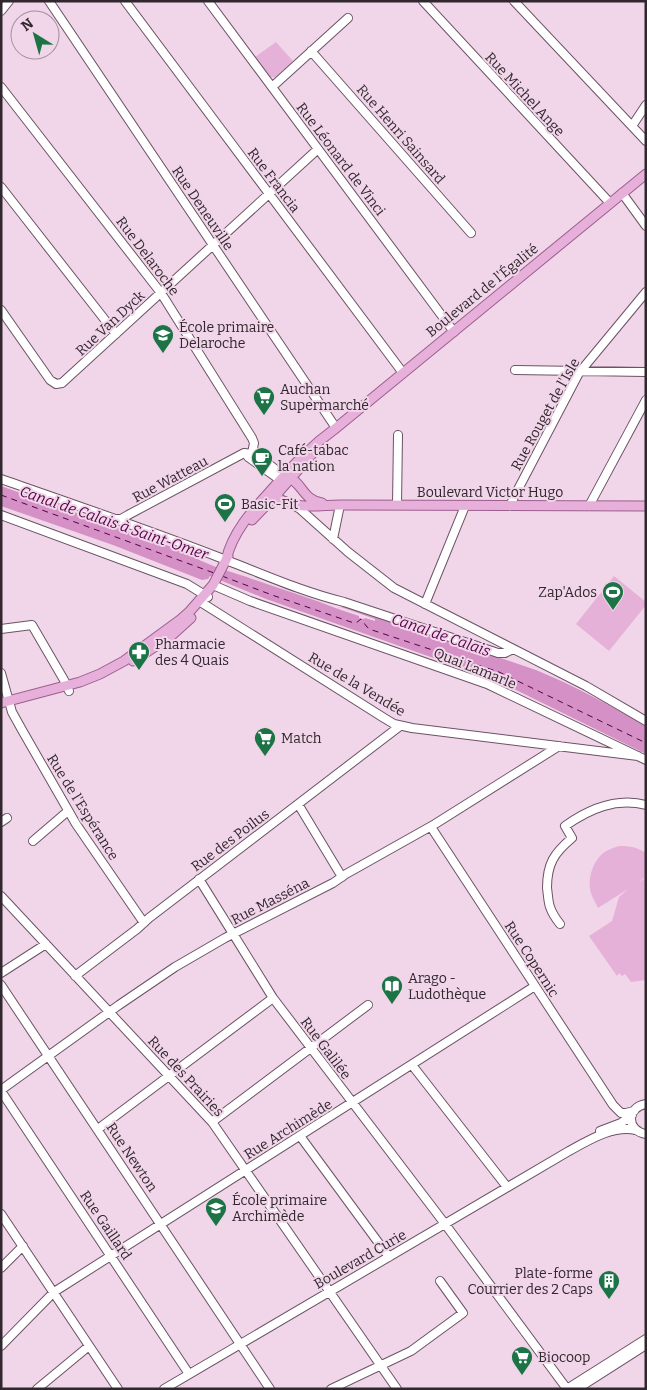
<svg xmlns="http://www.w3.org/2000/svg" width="647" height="1390" viewBox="0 0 647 1390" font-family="Bitter,serif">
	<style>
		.green { fill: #e6b1d8 }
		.water { fill: #d590c5 }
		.pier { fill: #f1d6e9 }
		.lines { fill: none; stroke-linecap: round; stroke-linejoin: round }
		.ferry { stroke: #550049; stroke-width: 1; stroke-dasharray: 6 5; stroke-linecap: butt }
		.minor-casing { stroke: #6a5364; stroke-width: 10 }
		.major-casing { stroke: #9c5e8e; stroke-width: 11 }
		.minor { stroke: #fff; stroke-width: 8 }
		.major { stroke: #e6b0da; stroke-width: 9 }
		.labels { text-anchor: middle; stroke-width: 4; stroke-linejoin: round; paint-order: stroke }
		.street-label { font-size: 14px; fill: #31272e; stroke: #f1d6e9 }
		.poi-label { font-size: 14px; fill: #31272e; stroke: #f1d6e9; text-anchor: start }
		.water-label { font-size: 15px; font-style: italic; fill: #550049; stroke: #f1d6e9 }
	</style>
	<rect width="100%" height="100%" fill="#f1d6e9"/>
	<!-- green -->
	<path class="green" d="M276 42 293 61 275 77H270L255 57Z
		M614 576 646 602V605L609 651 576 624Z
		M619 846C630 846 637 847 646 853V877L638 882 646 878V980L631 982 625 974 622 976 619 973 617 976 589 936 612 921 619 897 628 889 598 908C596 903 592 898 591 893 587 881 592 864 601 855 606 850 613 848 619 846Z"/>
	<!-- water -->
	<path class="water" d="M1 486 183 551C203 564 225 570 247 577 277 588 308 597 338 609L343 605 359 610 536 670C575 686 610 705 646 726V754L496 680 266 599 210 576 208 579 202 580 113 545 1 506Z"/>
	<!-- pier -->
	<path class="pier" d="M341 607 375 619V621L365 618 364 619 359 618V616L338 609Z"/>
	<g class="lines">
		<!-- ferry -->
		<path class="ferry" d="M1 495 214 573
			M222 576 272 595 351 622 356 623 361 619 367 627 372 630 499 672 646 743"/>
		<!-- minor casing -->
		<g class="minor-casing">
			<path id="minor" d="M49 1 336 428
				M125 1 403 373
				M208 1 454 332
				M423 1 610 203
				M514 1 646 141
				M1 11 9 1
				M311 51 471 233
				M1 87 161 293 252 438 254 443 251 458
				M272 87 348 18
				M632 126 646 105
				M1 187 116 334
				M622 193 646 226
				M1 310 50 380 56 384 62 383 318 149
				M515 370 646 372
				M248 457 283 482
				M1 479C76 505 152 531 226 560 265 575 303 592 344 602L498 653H505L513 649
				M293 505 300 509 348 552 394 588 586 686 646 721
				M397 505 398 435
				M510 506 514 497 579 373 646 292
				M589 506 646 400
				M1 515 187 584 208 597
				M116 519H121L128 515 244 453C257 452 274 469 284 476
				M333 539 340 505
				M213 585 250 601 487 684 646 760
				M199 601 384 718 394 724 412 728 638 756
				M425 604 465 506
				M1 629 32 625 64 680 69 691
				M1 673 12 712 22 730 76 824 144 923
				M298 804 342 877
				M1 822 7 818
				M431 827 613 1105 621 1113H626L634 1111
				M33 841 68 811
				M199 879 273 998 445 1224 567 1389
				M1 896 212 1122 397 1389
				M560 924C556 919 552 913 550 907 548 901 548 894 547 888 547 864 554 853 572 838L565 826C589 809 616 797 646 805
				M1 973 46 944
				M75 976 137 929 149 918 400 726
				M1 985 270 1389
				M412 1065 507 1187
				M1 1090 119 1005 175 967 225 938 333 883 346 874 435 824 559 746
				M1 1091 189 1374
				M646 1104C626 1107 626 1131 646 1134
				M212 1122 368 1005
				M98 1129 273 998
				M600 1131 621 1123 632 1115
				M300 1136 389 1257
				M1 1214 118 1389
				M1 1268 23 1246
				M1 1346 54 1292 535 986
				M37 1389 89 1346
				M164 1389 569 1151C589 1140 613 1125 636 1130
				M331 1389 411 1351 463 1313 440 1281
				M567 1389 646 1339
				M577 1389 646 1345"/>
		</g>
		<!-- major casing -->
		<g class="major-casing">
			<path id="major" d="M286 476C303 482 302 500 322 503
				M275 496C295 511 318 505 340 505L646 506
				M252 520 275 496 312 454
				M226 560C233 530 254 509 274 487 294 464 311 446 336 428L646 174
				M133 661 170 637 191 618
				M1 703 80 682 100 674 124 661 180 620 190 611 213 585 228 556"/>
		</g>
		<!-- minor -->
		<use href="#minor" class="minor"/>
		<!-- major -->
		<use href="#major" class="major"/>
	</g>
	<!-- icons -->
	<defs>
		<g id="school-pin" transform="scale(1.125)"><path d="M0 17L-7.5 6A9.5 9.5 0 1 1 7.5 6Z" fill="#1c7346" stroke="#f1d6e9"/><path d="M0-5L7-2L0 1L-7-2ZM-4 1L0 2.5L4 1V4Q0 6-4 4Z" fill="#fff"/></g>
		<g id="supermarket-pin" transform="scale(1.125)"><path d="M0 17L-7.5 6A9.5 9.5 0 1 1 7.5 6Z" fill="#1c7346" stroke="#f1d6e9"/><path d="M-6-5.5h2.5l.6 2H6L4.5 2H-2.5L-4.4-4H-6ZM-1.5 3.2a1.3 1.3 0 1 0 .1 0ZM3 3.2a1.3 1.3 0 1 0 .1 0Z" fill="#fff"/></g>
		<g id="cafe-pin" transform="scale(1.125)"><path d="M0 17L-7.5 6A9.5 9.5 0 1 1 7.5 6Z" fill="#1c7346" stroke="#f1d6e9"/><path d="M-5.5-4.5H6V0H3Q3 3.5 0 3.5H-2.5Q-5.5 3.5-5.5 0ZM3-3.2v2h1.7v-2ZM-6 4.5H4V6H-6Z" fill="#fff"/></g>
		<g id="stadium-pin" transform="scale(1.125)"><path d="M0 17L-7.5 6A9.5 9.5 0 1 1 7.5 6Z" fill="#1c7346" stroke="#f1d6e9"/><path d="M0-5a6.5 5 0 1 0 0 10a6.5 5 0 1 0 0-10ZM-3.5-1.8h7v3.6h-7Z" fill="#fff"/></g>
		<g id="pharmacy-pin" transform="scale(1.125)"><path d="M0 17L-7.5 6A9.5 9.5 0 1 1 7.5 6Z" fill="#1c7346" stroke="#f1d6e9"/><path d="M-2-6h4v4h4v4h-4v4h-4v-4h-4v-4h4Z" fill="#fff"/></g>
		<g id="library-pin" transform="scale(1.125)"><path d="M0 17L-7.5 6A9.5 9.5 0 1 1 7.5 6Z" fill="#1c7346" stroke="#f1d6e9"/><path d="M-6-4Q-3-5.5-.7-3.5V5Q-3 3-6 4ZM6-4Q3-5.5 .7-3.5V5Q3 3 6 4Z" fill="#fff"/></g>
		<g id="building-pin" transform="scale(1.125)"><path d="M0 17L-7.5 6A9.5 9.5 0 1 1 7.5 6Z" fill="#1c7346" stroke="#f1d6e9"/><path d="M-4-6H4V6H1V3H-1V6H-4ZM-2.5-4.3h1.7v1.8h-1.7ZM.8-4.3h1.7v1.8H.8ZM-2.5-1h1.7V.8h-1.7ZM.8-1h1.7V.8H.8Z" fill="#fff"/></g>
	</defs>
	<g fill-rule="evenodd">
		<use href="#school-pin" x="163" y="335"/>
		<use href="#supermarket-pin" x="264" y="397"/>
		<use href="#cafe-pin" x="262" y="458"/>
		<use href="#stadium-pin" x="225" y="504"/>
		<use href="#stadium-pin" x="613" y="592"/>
		<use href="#pharmacy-pin" x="139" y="652"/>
		<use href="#supermarket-pin" x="265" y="738"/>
		<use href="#library-pin" x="392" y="986"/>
		<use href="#school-pin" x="216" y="1208"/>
		<use href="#building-pin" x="609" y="1281"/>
		<use href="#supermarket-pin" x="522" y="1357"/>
	</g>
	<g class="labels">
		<!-- street labels -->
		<g class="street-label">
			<text transform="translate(525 94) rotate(47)" y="5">Rue Michel Ange</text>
			<text transform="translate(401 134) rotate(49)" y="5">Rue Henri Sainsard</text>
			<text transform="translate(341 159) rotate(53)" y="5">Rue Léonard de Vinci</text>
			<text transform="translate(274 180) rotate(53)" y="5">Rue Francia</text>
			<text transform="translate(203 208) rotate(56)" y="5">Rue Deneuville</text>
			<text transform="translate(148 256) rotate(53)" y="5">Rue Delaroche</text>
			<text transform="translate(482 290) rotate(-39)" y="5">Boulevard de l'Égalité</text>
			<text transform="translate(110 323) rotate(-43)" y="5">Rue Van Dyck</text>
			<text transform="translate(545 414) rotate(-61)" y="5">Rue Rouget de l'Isle</text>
			<text transform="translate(170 479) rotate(-28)" y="5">Rue Watteau</text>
			<text x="490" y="497">Boulevard Victor Hugo</text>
			<text transform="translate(475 668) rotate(22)" y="5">Quai Lamarle</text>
			<text transform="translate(357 684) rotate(31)" y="5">Rue de la Vendée</text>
			<text transform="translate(83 807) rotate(58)" y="5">Rue de l'Espérance</text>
			<text transform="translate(230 840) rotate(-37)" y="5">Rue des Poilus</text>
			<text transform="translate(270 901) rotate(-27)" y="5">Rue Masséna</text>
			<text transform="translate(532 959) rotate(57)" y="5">Rue Copernic</text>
			<text transform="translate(326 1048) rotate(53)" y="5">Rue Galilée</text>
			<text transform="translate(186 1076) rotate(47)" y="5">Rue des Prairies</text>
			<text transform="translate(288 1129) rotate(-32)" y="5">Rue Archimède</text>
			<text transform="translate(132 1157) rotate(56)" y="5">Rue Newton</text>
			<text transform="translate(106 1225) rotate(56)" y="5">Rue Gaillard</text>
			<text transform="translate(360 1259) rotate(-30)" y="5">Boulevard Curie</text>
		</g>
		<!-- poi labels -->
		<g class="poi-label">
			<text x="179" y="332">École primaire<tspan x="179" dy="16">Delaroche</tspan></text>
			<text x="280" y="394">Auchan<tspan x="280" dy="16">Supermarché</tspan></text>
			<text x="278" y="455">Café-tabac<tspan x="278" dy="16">la nation</tspan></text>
			<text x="241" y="509">Basic-Fit</text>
			<text x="597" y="597" text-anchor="end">Zap'Ados</text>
			<text x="155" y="649">Pharmacie<tspan x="155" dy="16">des 4 Quais</tspan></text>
			<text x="281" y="743">Match</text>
			<text x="408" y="983">Arago -<tspan x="408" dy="16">Ludothèque</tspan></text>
			<text x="232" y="1205">École primaire<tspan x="232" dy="16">Archimède</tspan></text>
			<text x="593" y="1278" text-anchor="end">Plate-forme<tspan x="593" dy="16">Courrier des 2 Caps</tspan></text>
			<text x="538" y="1362">Biocoop</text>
		</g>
		<!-- water labels -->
		<g class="water-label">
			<text transform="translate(114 523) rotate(19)" y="5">Canal de Calais à Saint-Omer</text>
			<text transform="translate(441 635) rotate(19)" y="5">Canal de Calais</text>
		</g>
	</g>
	<!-- border -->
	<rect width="647" height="1390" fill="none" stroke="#31272e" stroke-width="5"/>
	<!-- north arrow -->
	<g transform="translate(35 35) rotate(323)"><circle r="24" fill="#f1d6e9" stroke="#a4909e"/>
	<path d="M0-4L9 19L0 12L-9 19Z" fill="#1c7346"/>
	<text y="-8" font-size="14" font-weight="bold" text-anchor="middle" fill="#31272e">N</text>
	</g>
</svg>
